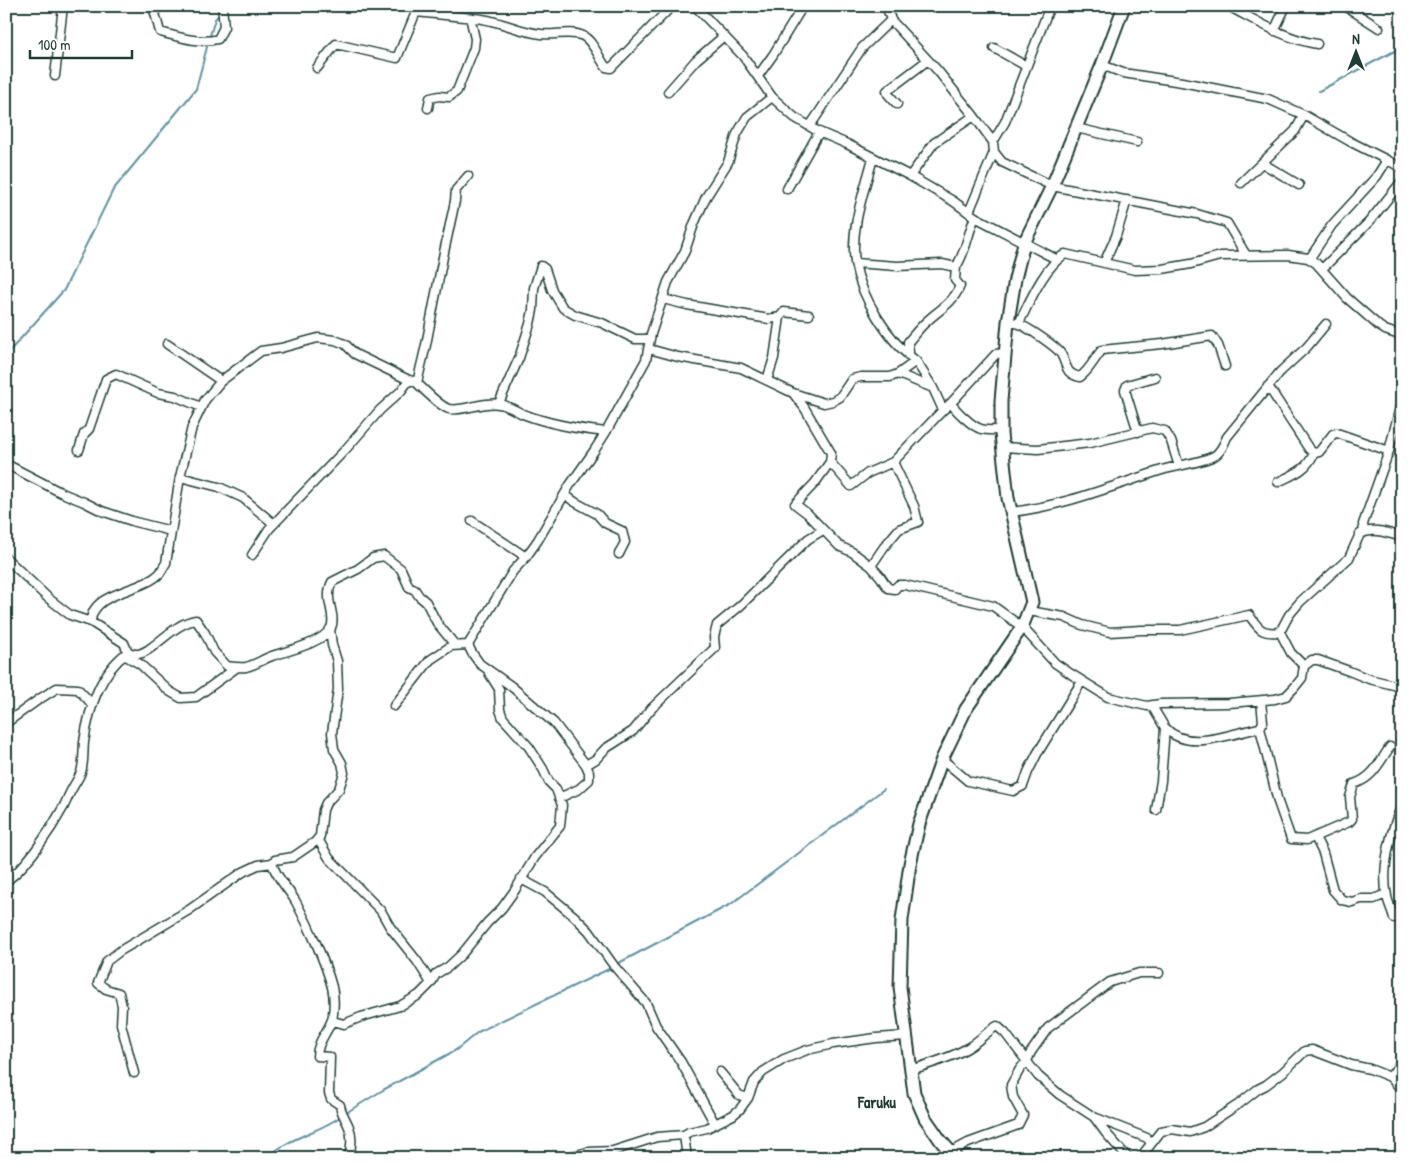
<svg xmlns="http://www.w3.org/2000/svg" width="1408" height="1164" viewBox="0 0 1408 1164" font-family="'Patrick Hand',sans-serif">
	<style>
		.lines { fill: none; stroke-linecap: round; stroke-linejoin: round }
		.stream { stroke: #6292a4; stroke-width: 2 }
		.street-casing { stroke: #1f3d34; stroke-width: 11 }
		.secondary-casing { stroke: #1f3d34; stroke-width: 15 }
		.street { stroke: #fff; stroke-width: 8 }
		.secondary { stroke: #fff; stroke-width: 11 }
		.labels { text-anchor: middle; stroke-width: 4.5; stroke-linejoin: round; paint-order: stroke }
		.quarter-label { font-size: 16px; font-weight: bold; fill: #1f3d34; stroke: #fff }
	</style>
	<rect width="100%" height="100%" fill="#fff"/>
	<filter id="ink" filterUnits="userSpaceOnUse"><feTurbulence type="fractalNoise" baseFrequency=".02" numOctaves="2"/><feDisplacementMap in="SourceGraphic" scale="10" xChannelSelector="R" yChannelSelector="G"/><feConvolveMatrix kernelMatrix="1 2 1 2 8 2 1 2 1" color-interpolation-filters="sRGB"/></filter>
	<g filter="url(#ink)">
		<g class="lines">
			<!-- stream -->
			<path class="stream" d="M209 39 215 19 220 14
				M1319 91 1402 47
				M6 355 64 290 113 190 196 89 208 43
				M615 965 731 904 884 789
				M344 1114 383 1090 456 1050 478 1032 611 968
				M267 1158C287 1138 317 1133 340 1117"/>
			<!-- street casing -->
			<g class="street-casing">
				<path id="street" d="M153 6 160 32C179 37 199 44 218 39L224 27 222 6
					M695 6 743 56 772 97 794 117 819 132 847 144 910 176 953 201 975 217 1056 259
					M888 6V11L891 20 938 71 974 116 993 142 994 152 1002 162 1052 186 1197 214 1227 223 1246 255
					M1228 6C1257 21 1285 39 1317 44
					M1345 6 1379 28
					M1274 31 1286 6
					M994 48 1026 66
					M1102 65 1123 73 1182 82 1268 99 1304 115 1351 142 1387 160
					M317 68 336 44 397 58 416 12 474 18
					M55 76 63 6
					M758 76 773 55 803 6
					M668 92 696 60 724 36
					M897 104 888 94 887 91 928 60
					M428 108 430 98 439 96 449 97 457 91 474 48 475 39 471 21 474 18C497 19 518 32 541 34 554 36 571 30 583 36 593 41 599 58 606 67L611 68 672 6
					M810 126 862 48 891 20
					M1076 128 1137 142
					M993 142 1005 122 1048 11 1045 6
					M1262 163 1299 185
					M468 176 456 190 455 201 443 257 426 345 417 383C423 389 441 407 449 409 461 412 484 401 499 404 507 405 516 411 523 414 549 424 578 429 606 432
					M910 176 934 143 974 116
					M1241 183 1295 131 1304 115
					M787 189 819 132
					M969 212 994 152
					M1310 258 1332 225 1377 176 1387 160 1402 168
					M855 263C850 228 864 192 873 158
					M1104 263 1116 236 1127 200
					M1322 269 1369 222 1402 181
					M663 299 687 305 769 319 780 317 784 312 809 315
					M1015 323C1022 323 1057 347 1061 354 1068 366 1064 373 1080 377 1090 370 1094 359 1102 350L1162 344 1212 336 1218 345 1225 366
					M1019 323C1030 301 1044 267 1065 254L1135 270 1162 269 1191 264 1220 256 1288 255 1308 258 1316 263 1347 298 1379 326 1385 330 1402 336
					M167 344 221 381
					M649 349 678 357 741 368 793 393 824 403 833 401 840 397 852 379 861 377H890L898 374 933 388 943 410 951 403C955 410 973 427 981 429 988 431 995 430 1001 430
					M908 355 909 352 908 342C914 335 920 327 927 321 940 309 953 303 960 286L955 280 956 267
					M916 361 933 388
					M898 374 916 361C888 341 861 297 855 263L897 266 942 264 956 267C966 252 968 233 975 217
					M767 380 774 358 780 317
					M1268 386 1309 449 1314 453 1319 452 1333 434 1337 433 1389 451
					M793 393 804 407 831 453 830 462
					M499 403 519 358 530 324 533 310 534 288 541 266 545 269 552 290 563 308 575 315 602 323 635 339H650
					M951 403 996 354 1005 353
					M1138 432 1125 390 1127 385 1155 377
					M1003 447 1038 449 1090 443 1152 428 1165 431 1171 441 1179 466
					M79 450 84 434 89 429 106 379 116 374 158 393 175 396 201 407
					M893 462 868 473 851 486 830 462 815 483 795 504 808 514 839 546 852 552 871 566 880 576 888 588 895 589 898 585H905L993 606 1022 627 1055 663 1071 674 1108 697 1147 706 1160 704 1229 703 1275 699 1286 696 1294 688 1302 678 1304 666 1291 653 1280 632 1289 615 1300 602 1349 558 1360 534C1373 527 1388 533 1402 537
					M6 464 62 493 84 502 102 511 135 522 171 531
					M180 477 192 427 205 400 221 381 261 351 281 348 318 338 335 340 345 344 355 354 409 380
					M1278 482C1294 474 1307 470 1314 453
					M565 495 575 502 597 514 605 523 622 531 625 542 619 554
					M1011 512C1064 506 1112 486 1162 470 1178 465 1200 463 1214 456 1221 452 1224 444 1227 437L1280 372 1307 347 1326 324
					M472 521 526 557
					M1364 532 1363 524 1389 451 1402 399
					M252 555 269 529 345 450 380 410 401 391 409 380 413 381
					M6 558 48 598 70 615 91 622 124 643 128 652
					M871 566 884 547 899 529 918 522 914 506 893 462 943 410
					M1029 611 1064 617 1082 625 1110 632 1141 630H1180L1249 615C1259 629 1261 634 1280 632
					M91 622C91 591 143 592 160 573 162 570 164 566 166 563L180 477 219 487 243 498 274 524
					M330 629 332 645 337 661 338 689 332 733 334 749 342 763 344 773 339 789 326 803 323 810 320 836 315 842 293 857 275 860 272 863C276 878 289 889 296 902 309 926 325 961 332 987 334 995 334 1006 333 1014 333 1027 317 1039 317 1056L330 1057 329 1093 331 1099 340 1105C341 1113 346 1119 349 1127 353 1137 351 1147 349 1158
					M124 655 140 664 169 691 181 698 196 697 236 668
					M1304 666 1312 660H1318L1349 671 1369 679 1402 687
					M394 706 430 660 451 646 468 645
					M1152 706 1165 728 1161 781 1156 810
					M6 723 38 700 57 688 78 689 92 704
					M1165 728C1190 753 1230 733 1260 728L1263 722 1261 701
					M1260 728 1278 802 1291 839 1307 840 1349 822 1352 819 1350 797 1354 784C1373 778 1379 763 1390 747
					M942 759 968 781 1013 791 1023 786 1028 772 1037 754 1082 681
					M586 765 596 759 605 749 633 731 652 708 715 648 714 637 717 625 740 606 808 539 823 530
					M559 798 579 789 589 780V772L586 765 554 723 511 686 480 664 472 653 468 645 513 571 526 557 538 540 570 485 594 451 606 432 646 360 651 334 668 282 685 251 694 224 706 197 728 162 737 134 747 117 772 97
					M1315 837 1323 853 1333 890 1342 900 1352 902 1361 899H1374L1386 894
					M318 839 329 858 381 911 390 927 417 961 431 983
					M521 879 545 892 574 916 589 931 614 966 646 1003 656 1026 681 1062 715 1124
					M6 881C27 867 52 828 64 806 67 800 69 794 72 789 75 783 79 778 81 772 84 763 83 752 84 742 89 709 99 673 128 652 128 652 135 654 136 654 151 655 172 623 196 620L205 633 214 652 227 666C234 667 240 668 246 667 255 665 263 659 272 656 287 651 323 643 331 628 337 614 323 600 332 582L358 569 373 558 384 556 401 569 409 587 415 590 419 596 426 602 437 623 455 645
					M1394 918C1392 910 1388 903 1387 896 1381 869 1391 830 1402 805
					M333 1021 344 1024 361 1017 400 1006 419 995 431 983 436 974 448 967 462 954 487 923 502 908 515 890 535 857 560 826 562 805 556 789 549 782 543 769 529 747 503 718 500 710 499 689 489 673
					M910 1070C927 1065 955 1056 969 1047 979 1041 986 1032 997 1026L1005 1033 1038 1076 1060 1095 1094 1117 1147 1138 1151 1143
					M720 1072 739 1095 748 1098
					M134 1073 121 1024 122 1006 119 993 106 989 98 983 107 961 120 951 189 910 243 872 258 865 272 863
					M1390 1077 1402 1061
					M1094 1117 1105 1132 1128 1158
					M684 1135 687 1158
					M951 1152 968 1143 1018 1125 1023 1115 1013 1097 1011 1085 1020 1069 1027 1061 1031 1052 1048 1028 1110 982 1139 973H1159
					M563 1158 588 1152 613 1151 657 1137 684 1135 689 1132 707 1128 733 1115 740 1109 748 1098 754 1082 763 1072 784 1059 807 1050 833 1044 876 1038 906 1036
					M1140 1158 1161 1131 1172 1129 1190 1132 1204 1127 1239 1104 1258 1089 1266 1085 1283 1072 1305 1051 1312 1050 1351 1065 1370 1069 1390 1077 1402 1090"/>
			</g>
			<!-- secondary casing -->
			<g class="secondary-casing">
				<path id="secondary" d="M956 1158 941 1141 925 1118 914 1093 900 987 902 920 910 864 919 824 942 759 966 709 1022 627 1032 602 1008 498 1001 434V401L1008 322 1015 279 1024 243 1052 186 1102 65 1124 6"/>
			</g>
			<!-- street -->
			<use href="#street" class="street"/>
			<!-- secondary -->
			<use href="#secondary" class="secondary"/>
		</g>
	</g>
	<g class="labels">
		<!-- quarter labels -->
		<g class="quarter-label">
			<text x="877" y="1108">Faruku</text>
		</g>
	</g>
	<!-- margin -->
	<rect width="1408" height="1164" fill="none" stroke="#fff" stroke-width="25"/>
	<rect x="12" y="12" width="1383" height="1139" fill="none" stroke="#1f3d34" stroke-width="2" filter="url(#ink)"/>
	<!-- north arrow -->
	<g transform="translate(1356 52)" stroke="#ffffff" stroke-width="4" paint-order="stroke">
	<path d="M0-4L9 19L0 12L-9 19Z" fill="#1f3d34"/>
	<text y="-8" font-size="14" font-weight="bold" text-anchor="middle" fill="#1f3d34">N</text>
	</g>
	<!-- scale -->
	<path d="M30 50v8h102v-8" fill="none" stroke="#1f3d34" stroke-width="2.5"/>
	<text x="38" y="50" font-size="15" fill="#1f3d34" stroke="#ffffff" stroke-width="4" paint-order="stroke">100 m</text>
</svg>
